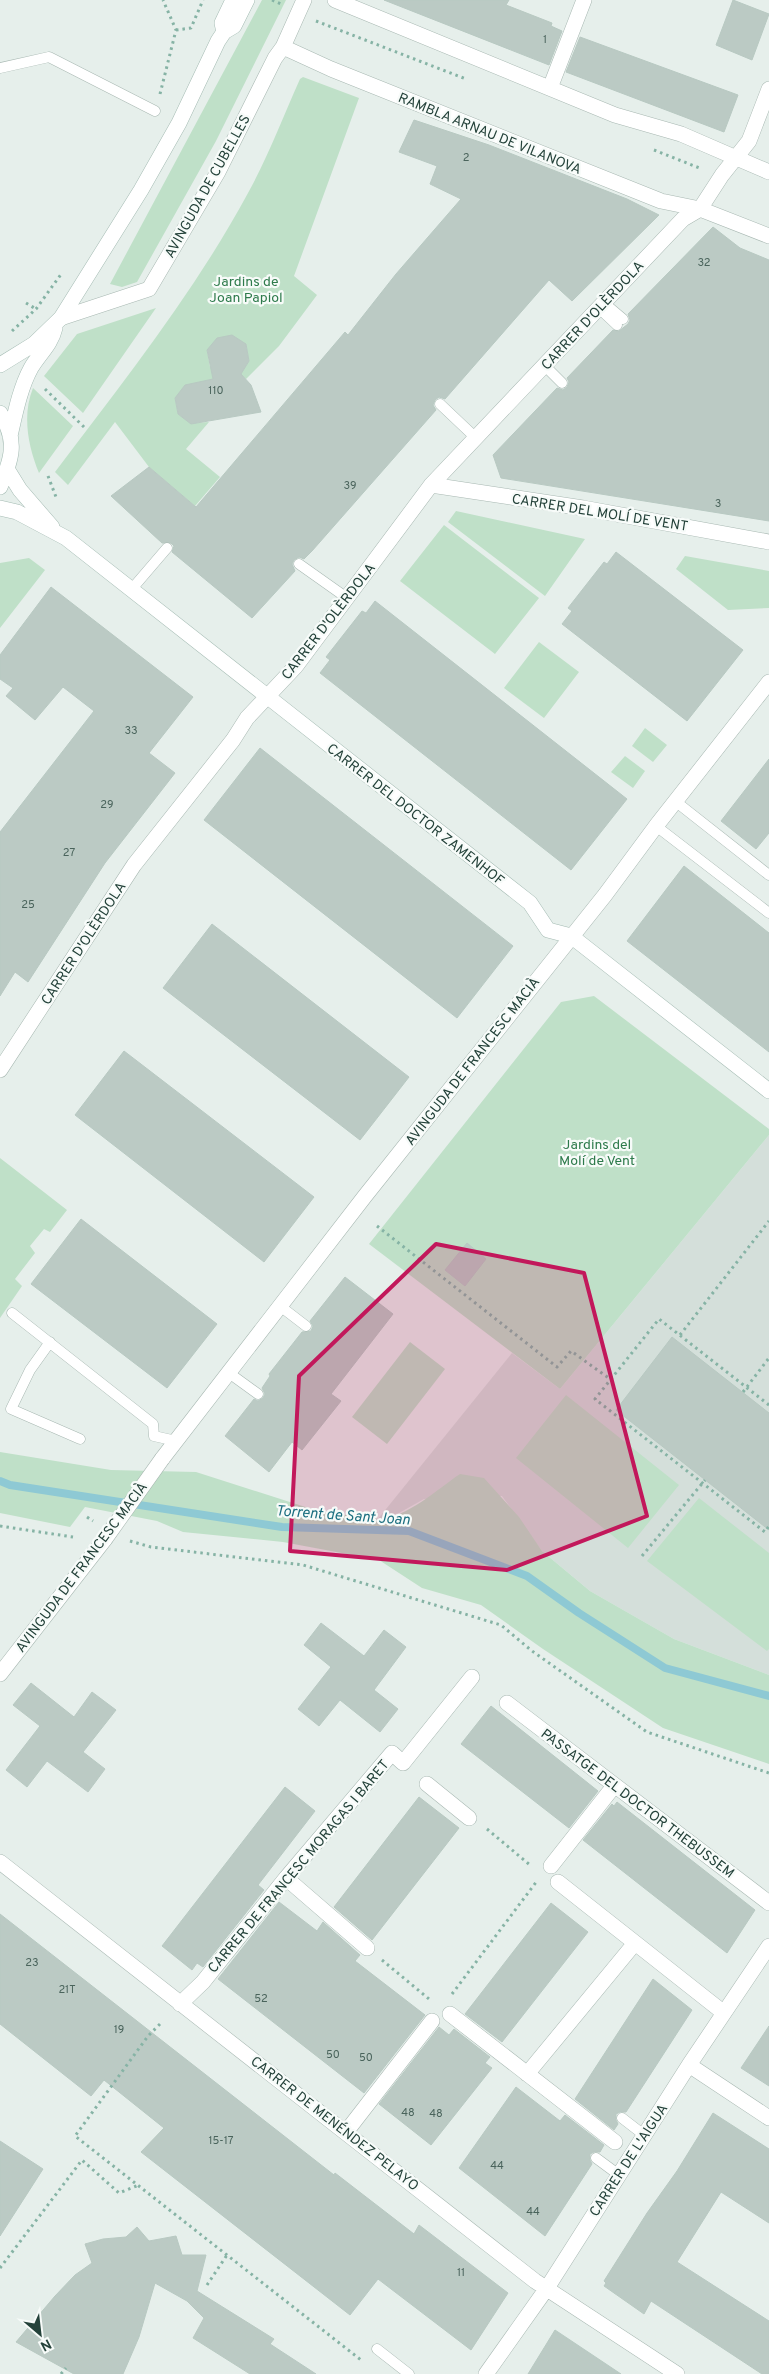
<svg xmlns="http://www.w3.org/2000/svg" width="769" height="2374" viewBox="0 0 769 2374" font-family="Overpass,sans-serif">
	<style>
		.built { fill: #d4dfda }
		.green { fill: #bfe0c8 }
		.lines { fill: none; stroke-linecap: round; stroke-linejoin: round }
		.stream { stroke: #8ec9d4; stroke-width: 8 }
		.building { fill: #bbcac4; stroke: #b8c9c2 }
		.lane-casing { stroke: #a8b8b2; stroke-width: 11 }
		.street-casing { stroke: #a8b8b2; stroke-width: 16 }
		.secondary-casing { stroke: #a4bbb3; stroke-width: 16 }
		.path { stroke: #86b3a5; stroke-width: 3; stroke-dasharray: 2.5 4; stroke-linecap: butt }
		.lane { stroke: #fff; stroke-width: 10 }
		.street { stroke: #fff; stroke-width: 15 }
		.secondary { stroke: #fff; stroke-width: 15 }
		.street-bridge-casing { stroke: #a8b8b2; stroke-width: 16; stroke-linecap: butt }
		.street-bridge { stroke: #fff; stroke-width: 15 }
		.marked { fill: #c2185b; fill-opacity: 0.2; stroke: #c2185b; stroke-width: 4; stroke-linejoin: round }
		.labels { text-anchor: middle; stroke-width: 4.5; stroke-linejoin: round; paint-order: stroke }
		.number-label { font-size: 11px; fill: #4a645c }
		.street-label { font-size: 14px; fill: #24423a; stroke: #f7fbf9 }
		.park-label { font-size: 14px; fill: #2d7a4b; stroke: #f7fbf9 }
		.water-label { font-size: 15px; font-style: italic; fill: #1c6f80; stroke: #f7fbf9 }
	</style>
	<rect width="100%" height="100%" fill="#e6efeb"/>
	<!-- built -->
	<path class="built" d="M769 1135V1675L674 1639 590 1591 542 1551 502 1496 424 1499 399 1513 378 1519 512 1353 560 1389Z"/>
	<!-- green -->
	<path class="green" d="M262 0H286L216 141 137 282 122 287 110 284Z
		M303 77 359 98 294 276 317 295 279 346 246 379 240 374 249 361 246 344 207 350 210 367 223 377 175 398 178 414 191 423 209 422 186 449 220 477 195 506 149 467 115 422 68 485 55 472C123 382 194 293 248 193 268 157 283 117 300 79Z
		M156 308 83 413 44 376 77 334Z
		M33 388 73 426 39 473C28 446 22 415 33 388Z
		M456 511 585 539 545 596 448 522Z
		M444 525 539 598 495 654 400 581Z
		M685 556 769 571V608L728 610 676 569Z
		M29 558 45 570 0 628V563Z
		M539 642 579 672 544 718 504 688Z
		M645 728 667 745 653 762 632 746Z
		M625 756 645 771 633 788 611 772Z
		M594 996 769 1129V1135L560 1389 369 1244 561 1002Z
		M0 1158 67 1210 50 1232 44 1229 30 1246 35 1253 15 1279 22 1286 0 1318Z
		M410 1342 445 1369 387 1444 352 1417Z
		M566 1395 679 1485 628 1548 516 1458Z
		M0 1452 111 1470 196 1472 321 1512 378 1519C409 1517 436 1490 460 1474L484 1478 519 1517 542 1551 590 1591 674 1639 769 1675V1764L663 1728 543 1649 481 1605 422 1588 379 1560 283 1542 183 1532 157 1521 85 1507 70 1527 0 1513Z
		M699 1498 769 1553V1649L767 1651 647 1561Z"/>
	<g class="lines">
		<!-- stream -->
		<path class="stream" d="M0 1481 10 1485 282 1527 409 1531 527 1576 579 1613 665 1668 769 1696"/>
	</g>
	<!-- building -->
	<path class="building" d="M384 0H509L506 5 552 23 551 26 562 31 549 65Z
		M733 0 769 14 752 60 716 45Z
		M580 37 738 95 724 132 566 72Z
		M414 120 489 145 627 199 659 215 572 301 549 280 445 399 439 397 435 400 433 405 436 410 312 551 304 559 299 557 294 560 292 564 295 571 252 618 172 552 174 546 171 543H162L111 496 149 467 196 507 345 332 348 335 396 274 461 199 430 184 437 166 399 152Z
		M713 227 740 248 769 260V521L501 478 493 455 557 388 563 390 567 387 569 382 567 378 613 330 619 331 628 324 630 320 628 314Z
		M232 335 246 344 249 361 241 374 251 385 261 412 191 424 178 414 175 398 185 385 213 379 207 350 217 338Z
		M616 552 743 650 687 721 562 624 572 611 568 608 604 562 607 564Z
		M51 587 193 697 149 753 175 773 105 863 28 982 15 972 0 996V832L94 711 63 687 35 720 6 696 13 688 0 679V655Z
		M375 601 627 799 571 870 320 673 330 660 326 657 362 611 366 613Z
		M260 748 513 946 457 1018 204 820Z
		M769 759V833L756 849 721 821Z
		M684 866 769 933V1052L627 941Z
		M212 924 409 1077 360 1140 163 988Z
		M124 1051 314 1197 264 1262 75 1115Z
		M81 1219 217 1324 167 1388 31 1284Z
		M467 1243 486 1259 465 1286 445 1270Z
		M345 1277 393 1314 331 1394 341 1401 302 1450 292 1442 269 1472 225 1436 254 1399 258 1401 263 1398 265 1394 262 1388 270 1376 269 1374 302 1332 311 1331 313 1326 310 1321Z
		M672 1337 769 1413V1530L616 1410Z
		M321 1623 364 1656 384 1630 406 1647 374 1690 398 1709 380 1732 340 1700 319 1726 298 1709 331 1667 304 1645Z
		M31 1683 74 1717 92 1692 116 1710 83 1752 105 1769 88 1792 47 1761 27 1787 6 1770 40 1726 13 1705Z
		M491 1706 598 1791 569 1828 461 1744Z
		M285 1787 315 1811 258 1885 264 1890 203 1967 197 1963 192 1970 162 1946Z
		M419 1797 459 1828 372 1940 334 1907Z
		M617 1802 755 1910 727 1953 583 1840 612 1804 614 1806Z
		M279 1902 317 1931 323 1922 360 1955 355 1961 425 2015 364 2093 218 1979Z
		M551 1903 588 1932 502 2042 465 2014Z
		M0 1914 334 2175 335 2173 414 2234 419 2225 508 2293 471 2350 378 2279 350 2315 141 2152 164 2128 104 2080 91 2096 0 2024Z
		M653 1979 692 2010 626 2112H620L616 2114V2120L618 2124 614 2130 575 2099Z
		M769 2026V2086L741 2068Z
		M439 2027 449 2035 454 2029 490 2057 485 2063 492 2068 431 2145 379 2104Z
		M516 2087 560 2121 565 2115 604 2145 600 2152H594L590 2154V2160L592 2164 545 2236 459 2168Z
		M713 2113 769 2149V2223L721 2192 677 2262 769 2321V2374H762L651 2301 644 2314 604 2286 606 2283 604 2281 647 2213 677 2171Z
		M0 2141 43 2169 0 2236Z
		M137 2227 149 2241 176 2236 182 2255H206L197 2291 274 2339 270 2344 316 2374H250L193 2338 204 2318 187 2301 155 2283 139 2337 123 2374H74L16 2342 55 2296 75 2275 92 2263 85 2244 103 2239 126 2237Z
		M555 2330 621 2374H528Z"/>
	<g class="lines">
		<!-- lane casing -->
		<g class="lane-casing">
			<path id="lane" d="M0 68 49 57 155 111
				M604 303 623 319
				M599 308 617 325
				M545 366 562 383
				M440 404 477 439
				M299 564 347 598
				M131 590 167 548
				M675 801 769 875
				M656 826 769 913
				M280 1306 306 1326
				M12 1313 153 1424 154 1436 176 1441
				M50 1342 30 1370 11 1409 80 1439
				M229 1373 258 1394
				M622 2118 644 2135
				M596 2158 619 2175
				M377 2349 409 2374"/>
		</g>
		<!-- street casing -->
		<g class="street-casing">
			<path id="street" d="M335 0 615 115 681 134 769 172
				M283 47 331 69 661 201 700 209 769 236
				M550 88 584 0
				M61 318 149 289 218 172 275 58 283 47 304 0
				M431 485 583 508 769 542
				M0 1070 134 865 233 740 247 718 296 666 431 485 683 219 700 209 722 175 749 141 769 89
				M162 1459 365 1196 605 895 656 826 769 682
				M0 1674 105 1539
				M507 1703 769 1903
				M427 1784 469 1818
				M0 1862 535 2281 677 2374
				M551 1866 614 1786
				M286 1878 367 1948
				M558 1882 724 2013
				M180 2004 203 1982 286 1878 392 1753 403 1763 472 1677
				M450 2014 615 2142
				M689 2065 769 2118
				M527 2074 635 1943
				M346 2132 432 2021
				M486 2374 547 2288 689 2065 769 1946"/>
		</g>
		<!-- secondary casing -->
		<g class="secondary-casing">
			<path id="secondary" d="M224 32 222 23 233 0
				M0 365 34 344 61 318 141 190 179 123 218 41 224 32 234 26 247 0
				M0 413C18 440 12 459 0 487
				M10 436C15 414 20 388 31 368 39 354 51 345 55 328
				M7 469 20 490 52 527
				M0 508 17 512 66 538 530 903 548 930 571 936 769 1091"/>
		</g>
		<!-- path -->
		<path class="path" d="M272 0 281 4
			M316 21 466 79
			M176 30 191 28 203 0
			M160 94 176 30 163 0
			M654 150 702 169
			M26 303 36 309
			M12 331 36 309 62 273
			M45 389 85 428
			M48 476 56 497
			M377 1226 557 1367 571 1351 610 1379
			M680 1335 769 1221
			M743 1392 769 1358
			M769 1405 659 1319 595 1399 765 1532 769 1526
			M87 1517 93 1521
			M0 1526 73 1537
			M130 1541 151 1547 303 1565 501 1625 532 1651 647 1732 769 1773
			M642 1556 705 1480
			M487 1829 530 1865
			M382 1960 429 1999
			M452 1994 537 1881
			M160 2024 148 2036 75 2136 361 2360
			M0 2268 82 2160 119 2193 139 2185
			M207 2285 227 2255
			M61 2374 66 2368"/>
		<!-- lane -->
		<use href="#lane" class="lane"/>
		<!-- street -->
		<use href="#street" class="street"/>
		<!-- secondary -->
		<use href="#secondary" class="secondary"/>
		<!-- street-bridge casing -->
		<g class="street-bridge-casing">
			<path id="street-bridge" d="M105 1539 162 1459"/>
		</g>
		<!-- street-bridge -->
		<use href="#street-bridge" class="street-bridge"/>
	</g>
	<!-- marked area -->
	<path class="marked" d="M436 1244 584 1273 647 1516 507 1570 290 1551 299 1376Z"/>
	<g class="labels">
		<!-- number labels -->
		<g class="number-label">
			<text x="545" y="43">1</text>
			<text x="466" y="161">2</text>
			<text x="704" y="266">32</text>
			<text x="216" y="394">110</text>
			<text x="350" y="489">39</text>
			<text x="718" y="507">3</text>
			<text x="131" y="734">33</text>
			<text x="107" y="808">29</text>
			<text x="69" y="856">27</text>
			<text x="28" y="908">25</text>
			<text x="32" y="1966">23</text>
			<text x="67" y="1993">21T</text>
			<text x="261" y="2002">52</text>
			<text x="119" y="2033">19</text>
			<text x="333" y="2058">50</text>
			<text x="366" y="2061">50</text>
			<text x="408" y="2116">48</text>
			<text x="436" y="2117">48</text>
			<text x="221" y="2144">15-17</text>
			<text x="497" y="2169">44</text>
			<text x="533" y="2215">44</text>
			<text x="461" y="2276">11</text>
		</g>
		<!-- street labels -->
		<g class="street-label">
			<text transform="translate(490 133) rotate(22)" y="5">RAMBLA ARNAU DE VILANOVA</text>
			<text transform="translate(207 186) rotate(-61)" y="5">AVINGUDA DE CUBELLES</text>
			<text transform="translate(592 315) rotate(-47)" y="5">CARRER D'OLÈRDOLA</text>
			<text transform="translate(600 512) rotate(9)" y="5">CARRER DEL MOLÍ DE VENT</text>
			<text transform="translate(328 621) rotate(-52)" y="5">CARRER D'OLÈRDOLA</text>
			<text transform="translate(416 814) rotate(38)" y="5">CARRER DEL DOCTOR ZAMENHOF</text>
			<text transform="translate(83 943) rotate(-57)" y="5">CARRER D'OLÈRDOLA</text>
			<text transform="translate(472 1061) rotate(-52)" y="5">AVINGUDA DE FRANCESC MACIÀ</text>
			<text transform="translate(81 1567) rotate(-53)" y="5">AVINGUDA DE FRANCESC MACIÀ</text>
			<text transform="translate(638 1803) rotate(37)" y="5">PASSATGE DEL DOCTOR THEBUSSEM</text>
			<text transform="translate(298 1866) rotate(-50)" y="5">CARRER DE FRANCESC MORAGAS I BARET</text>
			<text transform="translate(335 2123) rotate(38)" y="5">CARRER DE MENÉNDEZ PELAYO</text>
			<text transform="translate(628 2160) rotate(-57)" y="5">CARRER DE L'AIGUA</text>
		</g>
		<!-- park labels -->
		<g class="park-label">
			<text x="246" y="286">Jardins de<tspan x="246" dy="16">Joan Papiol</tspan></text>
			<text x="597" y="1149">Jardins del<tspan x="597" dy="16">Molí de Vent</tspan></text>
		</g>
		<!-- water labels -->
		<g class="water-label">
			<text transform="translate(343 1515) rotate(4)" y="5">Torrent de Sant Joan</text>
		</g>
	</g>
	<!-- north arrow -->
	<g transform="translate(40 2334) rotate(152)" stroke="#f7fbf9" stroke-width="4" paint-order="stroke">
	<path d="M0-4L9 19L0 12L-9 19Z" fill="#24423a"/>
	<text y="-8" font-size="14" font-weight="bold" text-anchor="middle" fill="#24423a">N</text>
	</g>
</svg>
